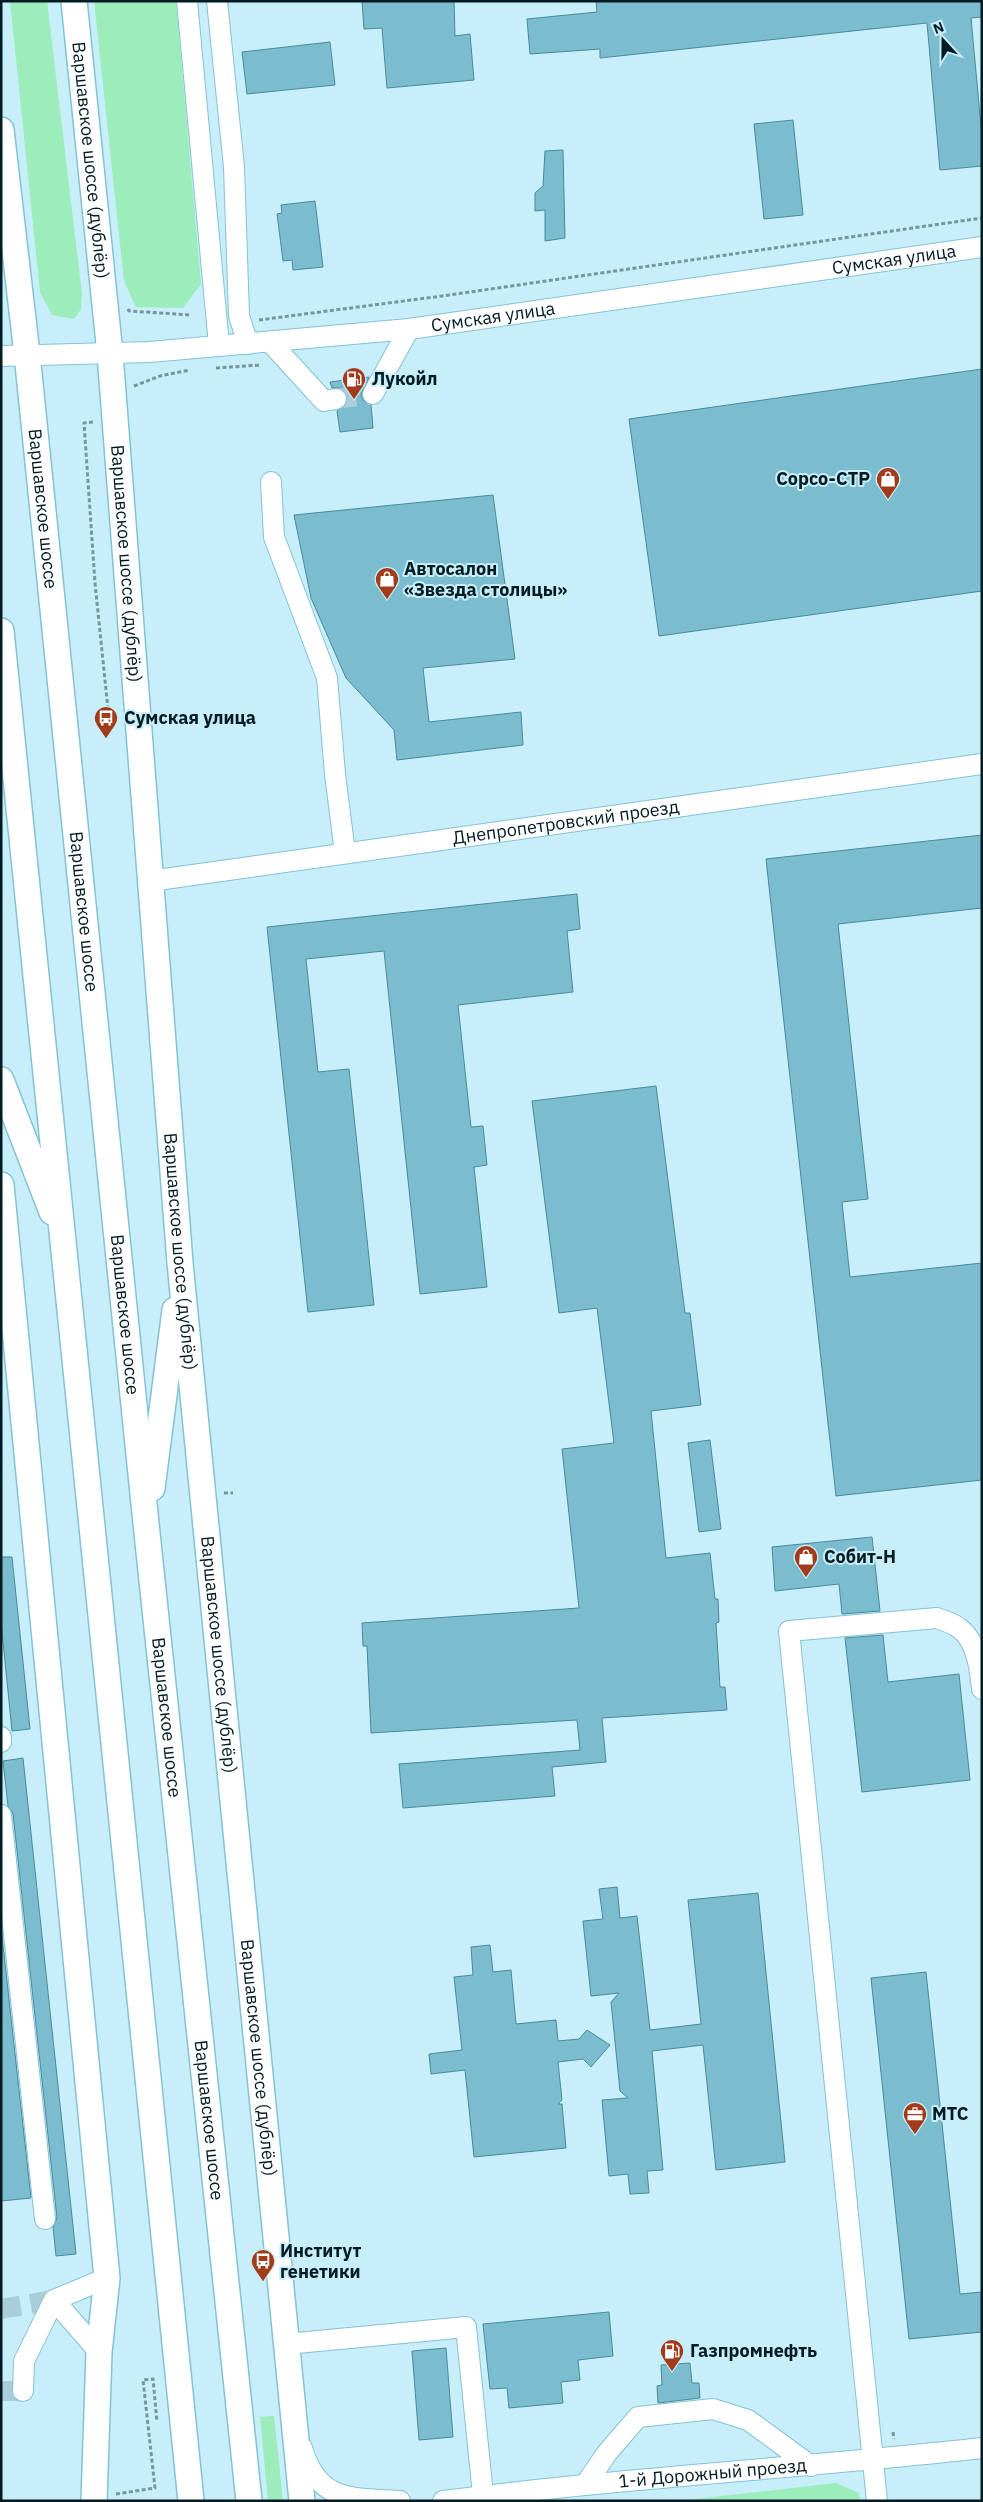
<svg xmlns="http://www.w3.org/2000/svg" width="983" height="2502" viewBox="0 0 983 2502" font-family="'IBM Plex Sans',sans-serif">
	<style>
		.green { fill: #9cecbc }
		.building { fill: #7bbcce; stroke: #48899a }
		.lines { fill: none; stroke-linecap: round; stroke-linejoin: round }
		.minor-tunnel { stroke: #aaced9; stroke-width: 20; stroke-dasharray: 20 10; stroke-linecap: butt }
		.minor-casing { stroke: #82c3d5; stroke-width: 22 }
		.major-casing { stroke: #82c3d5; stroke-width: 28 }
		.path { stroke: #75969f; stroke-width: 3; stroke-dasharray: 4 2.5; stroke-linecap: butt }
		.minor { stroke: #fff; stroke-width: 20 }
		.major { stroke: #fff; stroke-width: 25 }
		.labels { text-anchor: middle; stroke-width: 4; stroke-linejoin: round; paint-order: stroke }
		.street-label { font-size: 18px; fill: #011b22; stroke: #c8eef9 }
		.poi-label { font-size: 18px; font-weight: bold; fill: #011b22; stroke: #c8eef9; text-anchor: start }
	</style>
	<rect width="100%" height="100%" fill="#c8eef9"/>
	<!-- green -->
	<path class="green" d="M10 1H47L82 294 81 309 74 319 52 315 40 292Z
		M94 1H176L201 284 183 308 136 307 124 281Z
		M274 2416 283 2501H268L260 2417Z
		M836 2483 859 2493 860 2501H678Z"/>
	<!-- building -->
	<path class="building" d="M362 1H454L455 36 470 34 474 80 387 88 382 28 364 29Z
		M596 1H982V17L971 18 982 137V166L940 170 927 23 600 58V49L530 54 527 19 597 12Z
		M330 42 335 85 247 94 242 52Z
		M793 120 803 215 764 219 754 124Z
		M563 150 565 238 545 241V210L535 211V193L543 186 545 151Z
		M315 201 323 267 293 270 292 260 283 261 277 214 282 213 281 205Z
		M982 369V591L659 636 629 419Z
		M369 377 361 395 363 400 371 405 373 428 340 432 337 411 347 404 348 397 341 388H332L330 382Z
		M493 495 515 659 423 668 429 722 521 712 523 745 397 760 394 730 346 678 311 598 294 515Z
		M982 835V908L838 924 868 1199 842 1202 850 1277 982 1263V1480L836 1496 766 859Z
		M577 894 580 929 567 931 573 992 458 1005 471 1127 483 1126 487 1165 474 1167 487 1287 420 1294 384 951 306 959 318 1072 349 1069 374 1305 308 1312 267 927Z
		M656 1086 685 1313H690L701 1405 651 1411 666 1558 710 1553 715 1599H718L719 1622 716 1623 720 1687H725L727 1710 602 1718 606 1762 552 1767 555 1796 403 1808 399 1764 580 1750 577 1720 371 1733 367 1646H363L362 1623 579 1608 562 1449 614 1443 597 1308 559 1313 532 1101Z
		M710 1440 721 1529 699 1532 688 1443Z
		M872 1537 880 1611 842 1614 839 1584 775 1591 772 1547Z
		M1 1557H12L30 1729 12 1731 1 1622Z
		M883 1635 888 1682 959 1674 970 1780 862 1792 845 1638Z
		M23 1758 76 2254 56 2256 53 2227 57 2218 13 1814 8 1806 3 1761Z
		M617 1887 620 1918 637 1916 650 2030 701 2024 688 1900 758 1893 785 2162 716 2170 703 2045 652 2051 663 2170 647 2171 649 2193 630 2194 628 2174 609 2176 602 2100 628 2098 620 2091 611 2002 619 1993 591 1996 583 1921 603 1919 599 1889Z
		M1 1927 31 2198 1 2201Z
		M490 1945 493 1972 511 1970 516 2024 556 2020 558 2041 579 2039 587 2030 610 2045 591 2067 583 2059 558 2062 562 2100 558 2104H562L566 2148 474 2157 465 2070 431 2074 429 2054 462 2050 454 1977 473 1975 471 1947Z
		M926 1972 960 2294 982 2292V2332L909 2339 871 1978Z
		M609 2312 613 2356 578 2360 580 2380 561 2382 563 2403 509 2408 507 2388 490 2389 483 2324Z
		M446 2348 453 2437 419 2440 412 2351Z
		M690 2363 692 2383H699L700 2398 658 2403 657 2386 662 2385 661 2365Z"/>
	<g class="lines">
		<!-- minor-tunnel -->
		<path class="minor-tunnel" d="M336 399 373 394
			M1 2309 54 2300
			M1 2391H23"/>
		<!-- minor casing -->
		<g class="minor-casing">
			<g id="minor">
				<path d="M187 1 219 345"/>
				<path d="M217 1 234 167 239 316 248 344"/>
				<path d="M271 343 324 401 336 399"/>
				<path id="s1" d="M1 356 150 352 409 329 982 247"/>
				<path d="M373 394 409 329"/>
				<path d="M271 482 274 537 327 678 335 774 345 853"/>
				<path id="s2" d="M150 881 982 764"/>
				<path d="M1 1737V1742"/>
				<path d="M1 1815 45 2219"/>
				<path d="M54 2300 99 2352"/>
				<path d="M286 2344 466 2327 483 2495"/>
				<path d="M23 2391 24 2361 54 2300 107 2278"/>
				<path d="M302 2448C318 2502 350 2498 400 2501"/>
				<path d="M585 2485 607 2453 638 2417 713 2409 748 2420 811 2466"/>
				<path id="s3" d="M443 2501C622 2478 802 2468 982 2448"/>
				<path d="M877 2501 789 1631 937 1618C944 1621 953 1623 959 1628 977 1641 980 1669 982 1689"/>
			</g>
		</g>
		<!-- major casing -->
		<g class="major-casing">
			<g id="major">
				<path id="s4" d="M74 1 110 354 180 1263 302 2501"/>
				<path id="s5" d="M1 130 27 354 147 1533 249 2501"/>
				<path d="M1 631 191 2501"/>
				<path d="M1 1080 52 1212"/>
				<path d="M1 1185 107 2278 99 2352 94 2501"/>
				<path d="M152 1488 175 1310"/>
			</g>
		</g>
		<!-- path -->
		<path class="path" d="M128 309 129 311 191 315
			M259 320 442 296 982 218
			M216 368 261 365
			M134 386 160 376 190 370
			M93 422 84 423 95 583 110 729
			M224 1493H233
			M893 2432 894 2439
			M116 2494 155 2488 143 2380 153 2379 157 2422"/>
		<!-- minor -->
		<use href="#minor" class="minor"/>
		<!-- major -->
		<use href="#major" class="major"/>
	</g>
	<!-- icons -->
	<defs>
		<g id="fuel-pin" transform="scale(1.25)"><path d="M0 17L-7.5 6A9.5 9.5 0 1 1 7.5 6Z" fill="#a23b1a" stroke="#c8eef9"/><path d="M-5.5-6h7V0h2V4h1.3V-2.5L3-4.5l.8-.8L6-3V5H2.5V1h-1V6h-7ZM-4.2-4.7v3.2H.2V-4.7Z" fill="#fff"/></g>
		<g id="shop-pin" transform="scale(1.25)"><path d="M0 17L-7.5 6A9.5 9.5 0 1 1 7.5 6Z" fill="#a23b1a" stroke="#c8eef9"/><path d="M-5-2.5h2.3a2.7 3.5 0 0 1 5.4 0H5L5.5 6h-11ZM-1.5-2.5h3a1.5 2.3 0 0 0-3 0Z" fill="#fff"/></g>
		<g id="bus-pin" transform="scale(1.25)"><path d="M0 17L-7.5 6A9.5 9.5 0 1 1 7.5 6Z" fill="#a23b1a" stroke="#c8eef9"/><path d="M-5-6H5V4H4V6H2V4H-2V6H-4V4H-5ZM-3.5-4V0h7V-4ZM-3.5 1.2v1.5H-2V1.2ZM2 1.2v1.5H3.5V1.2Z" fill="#fff"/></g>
		<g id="office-pin" transform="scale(1.25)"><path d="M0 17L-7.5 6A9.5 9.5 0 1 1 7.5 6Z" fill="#a23b1a" stroke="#c8eef9"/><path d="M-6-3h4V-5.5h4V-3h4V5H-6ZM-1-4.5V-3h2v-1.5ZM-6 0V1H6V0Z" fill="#fff"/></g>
	</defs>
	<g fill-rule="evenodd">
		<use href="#fuel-pin" x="354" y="379"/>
		<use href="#shop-pin" x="888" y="479"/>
		<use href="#shop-pin" x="387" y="579"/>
		<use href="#bus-pin" x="106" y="718"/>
		<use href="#shop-pin" x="806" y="1557"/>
		<use href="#office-pin" x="915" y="2114"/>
		<use href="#bus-pin" x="263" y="2261"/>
		<use href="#fuel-pin" x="672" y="2351"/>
	</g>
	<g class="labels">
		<!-- street labels -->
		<g class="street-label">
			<text dy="6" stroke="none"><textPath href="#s4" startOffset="160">Варшавское шоссе (дублёр)</textPath></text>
			<text dy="6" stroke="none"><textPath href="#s1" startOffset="899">Сумская улица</textPath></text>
			<text dy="6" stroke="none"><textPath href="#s1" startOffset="494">Сумская улица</textPath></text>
			<text dy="6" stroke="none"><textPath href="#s5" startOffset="381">Варшавское шоссе</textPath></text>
			<text dy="6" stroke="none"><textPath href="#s4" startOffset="565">Варшавское шоссе (дублёр)</textPath></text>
			<text dy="6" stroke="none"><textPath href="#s2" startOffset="420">Днепропетровский проезд</textPath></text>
			<text dy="6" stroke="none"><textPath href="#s5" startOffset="786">Варшавское шоссе</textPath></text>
			<text dy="6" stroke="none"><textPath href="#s4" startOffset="1255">Варшавское шоссе (дублёр)</textPath></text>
			<text dy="6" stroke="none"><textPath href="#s5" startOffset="1191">Варшавское шоссе</textPath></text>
			<text dy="6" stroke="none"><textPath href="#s4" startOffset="1660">Варшавское шоссе (дублёр)</textPath></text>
			<text dy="6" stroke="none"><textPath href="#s5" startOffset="1596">Варшавское шоссе</textPath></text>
			<text dy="6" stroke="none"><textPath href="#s4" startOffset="2065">Варшавское шоссе (дублёр)</textPath></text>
			<text dy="6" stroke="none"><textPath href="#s5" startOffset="2001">Варшавское шоссе</textPath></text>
			<text dy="6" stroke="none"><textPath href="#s3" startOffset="271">1-й Дорожный проезд</textPath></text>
		</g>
		<!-- poi labels -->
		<g class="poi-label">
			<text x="372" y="385">Лукойл</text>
			<text x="870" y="485" text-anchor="end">Сорсо-СТР</text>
			<text x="404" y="575">Автосалон<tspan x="404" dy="21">«Звезда столицы»</tspan></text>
			<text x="124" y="724">Сумская улица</text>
			<text x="824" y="1563">Собит-Н</text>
			<text x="932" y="2120">МТС</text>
			<text x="280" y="2257">Институт<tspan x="280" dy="21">генетики</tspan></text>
			<text x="690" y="2357">Газпромнефть</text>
		</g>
	</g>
	<!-- border -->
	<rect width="983" height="2502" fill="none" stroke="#011b22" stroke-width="5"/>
	<!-- north arrow -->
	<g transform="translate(943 40) rotate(339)" stroke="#c8eef9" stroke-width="4" paint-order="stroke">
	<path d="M0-4L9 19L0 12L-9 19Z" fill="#011b22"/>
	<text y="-8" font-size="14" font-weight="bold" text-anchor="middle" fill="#011b22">N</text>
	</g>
</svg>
